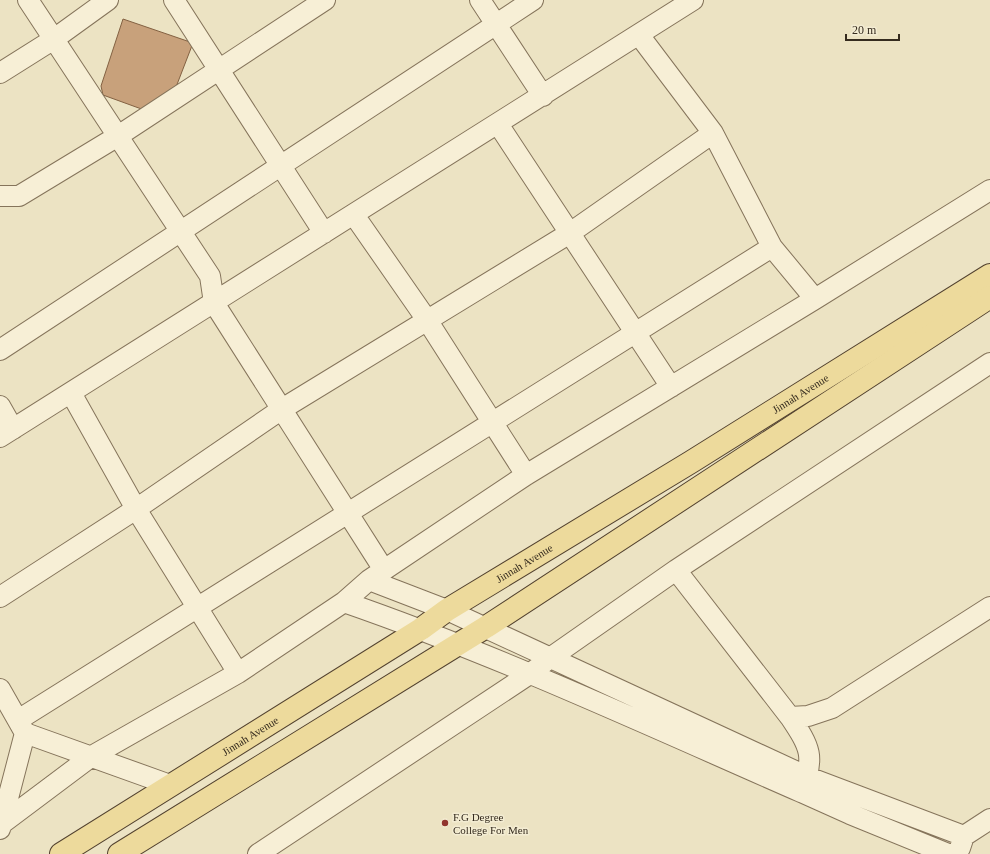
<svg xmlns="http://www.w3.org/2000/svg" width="990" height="854" viewBox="0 0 990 854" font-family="'Times New Roman',serif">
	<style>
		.building { fill: #c8a17b; stroke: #836142 }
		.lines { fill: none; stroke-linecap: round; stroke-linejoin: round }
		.minor-casing { stroke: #85745b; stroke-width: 22 }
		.major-casing { stroke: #53422f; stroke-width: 24 }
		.minor { stroke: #f7efd6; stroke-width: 20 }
		.major { stroke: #edda9c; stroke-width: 22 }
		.poi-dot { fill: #91352e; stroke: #f3ecd2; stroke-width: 1.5 }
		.labels { text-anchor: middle; stroke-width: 3; stroke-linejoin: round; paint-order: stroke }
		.street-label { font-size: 11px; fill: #352b1e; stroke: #f3ecd2 }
		.poi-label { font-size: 11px; fill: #352b1e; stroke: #f3ecd2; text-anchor: start }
	</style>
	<rect width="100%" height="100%" fill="#ece3c3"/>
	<!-- building -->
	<path class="building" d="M123 19 193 43 171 100 147 111 103 95 101 86Z"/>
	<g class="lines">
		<!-- minor casing -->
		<g class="minor-casing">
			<path id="minor" d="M28 0 210 276 214 303 384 570
				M174 0 324 233
				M480 0 543 96
				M639 35 713 133 772 247 815 299
				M0 73 54 39 108 0
				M498 124 671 387
				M0 196H19L118 136 325 0
				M354 215 427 320 526 475
				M0 350 533 0
				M71 393 136 509 238 673
				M0 406 13 429
				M0 437 693 0
				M369 580 447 610 808 777 964 836
				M0 597 136 509 282 409 570 233 713 133
				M344 602C500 656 650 726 801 792 816 757 810 747 790 717L676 570
				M0 689 25 733 170 785
				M790 717 808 716 832 708 990 607
				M18 720 772 247
				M801 792 850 814 948 854
				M0 825 92 756 238 673 344 602 369 580 526 475 815 299 990 190
				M0 829 25 733
				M960 848 964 836 990 819
				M258 854 531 673 550 658 676 570 990 363"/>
		</g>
		<!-- major casing -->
		<g class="major-casing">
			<g id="major">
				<path id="s1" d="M61 854 421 629 447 610 691 462 990 275"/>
				<path d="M119 854 486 627 990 297"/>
			</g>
		</g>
		<!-- minor -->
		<use href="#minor" class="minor"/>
		<!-- major -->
		<use href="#major" class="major"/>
	</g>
	<!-- markers -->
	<circle class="poi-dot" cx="445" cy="823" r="4"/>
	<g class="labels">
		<!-- street labels -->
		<g class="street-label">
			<text dy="4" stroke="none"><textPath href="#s1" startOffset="871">Jinnah Avenue</textPath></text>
			<text dy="4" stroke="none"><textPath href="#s1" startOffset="547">Jinnah Avenue</textPath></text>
			<text dy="4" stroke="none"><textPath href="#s1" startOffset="223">Jinnah Avenue</textPath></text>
		</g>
		<!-- poi labels -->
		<g class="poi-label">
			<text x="453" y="821">F.G Degree<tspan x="453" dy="13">College For Men</tspan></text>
		</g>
	</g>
	<!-- scale -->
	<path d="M846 34v6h53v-6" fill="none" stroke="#352b1e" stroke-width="2"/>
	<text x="852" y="34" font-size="12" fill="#352b1e" stroke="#f3ecd2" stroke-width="3" paint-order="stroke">20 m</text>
</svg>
